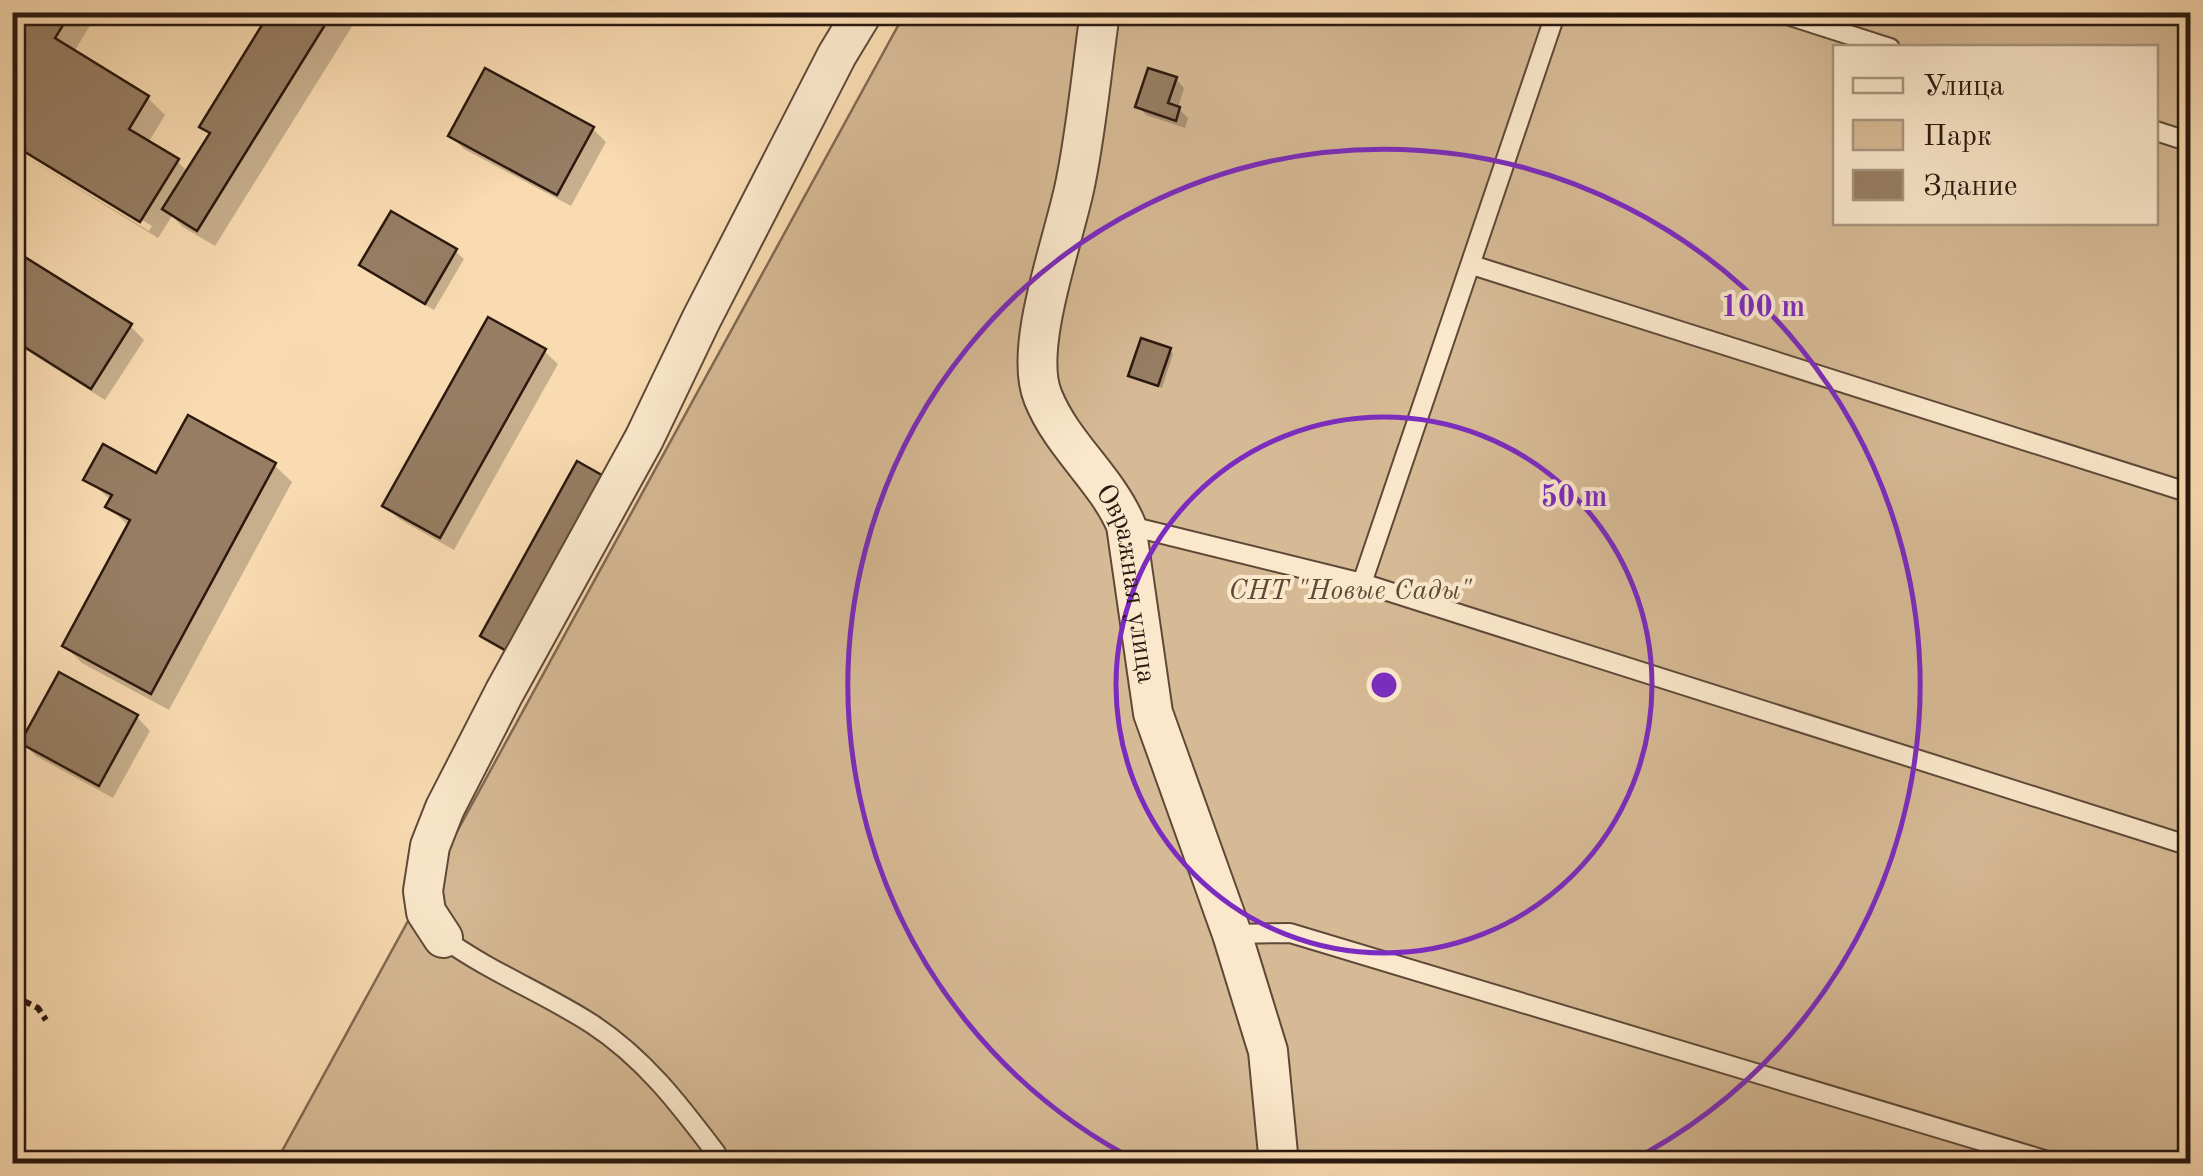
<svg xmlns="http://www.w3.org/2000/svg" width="2203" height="1176" viewBox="0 0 2203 1176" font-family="'Old Standard TT',serif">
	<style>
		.green { fill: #d6ba95; stroke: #806952; stroke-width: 2.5; fill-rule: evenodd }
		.shadow { fill: #0003 }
		.building { fill: #967d63; stroke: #2b180f; stroke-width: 2.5 }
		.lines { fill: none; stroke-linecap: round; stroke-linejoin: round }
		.lane-casing { stroke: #5e4938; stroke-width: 22 }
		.street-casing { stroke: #5e4938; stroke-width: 42 }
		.path { stroke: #2b180f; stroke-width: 6; stroke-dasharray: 8 5; stroke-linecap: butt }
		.lane { stroke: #fbe8cc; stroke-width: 18 }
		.street { stroke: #fbe8cc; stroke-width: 38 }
		.ring { fill: none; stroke: #7b2cbf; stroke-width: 5 }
		.labels { text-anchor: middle; stroke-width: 8; stroke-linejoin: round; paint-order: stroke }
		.street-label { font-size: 28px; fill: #2b180f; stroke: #fbe8cc }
		.park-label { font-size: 28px; font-style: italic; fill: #5e4937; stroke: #fbe8cc }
		.centre { fill: #7b2cbf; stroke: #fbe8cc; stroke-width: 5 }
		.ring-label { font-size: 30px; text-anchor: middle; font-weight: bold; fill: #7b2cbf; stroke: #fbe8cc; stroke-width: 8; stroke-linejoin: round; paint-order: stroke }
	</style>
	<rect width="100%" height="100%" fill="#f9dbb1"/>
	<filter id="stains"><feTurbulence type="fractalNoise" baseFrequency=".002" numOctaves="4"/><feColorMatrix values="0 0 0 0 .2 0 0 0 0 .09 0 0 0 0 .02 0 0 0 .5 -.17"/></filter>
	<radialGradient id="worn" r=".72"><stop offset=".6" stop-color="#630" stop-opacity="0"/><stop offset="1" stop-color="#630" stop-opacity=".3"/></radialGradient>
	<!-- green -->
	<path class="green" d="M905 13H2190V1163L275 1164ZM1836 48H2156V222H1836Z"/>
	<!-- shadow -->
	<path class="shadow" d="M12 12H98L74 52 148 98 165 115 148 143 177 161 188 172 211 135 202 126 273 12H361L215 246 183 227 172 216 158 238 12 148 149 231 152 226 12 141Z
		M1176 79 1184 88 1178 108 1188 118 1185 128 1146 115 1138 106Z
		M593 129 606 142 571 206 464 149 451 136Z
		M455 251 464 259 434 310 371 273 362 264Z
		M12 252 130 326 144 340 105 400 12 341Z
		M1170 350 1173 354 1162 388 1131 375Z
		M544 351 558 364 454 550 399 519 386 506Z
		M274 465 292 482 169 710 82 663 65 646 129 526 108 507 112 501 86 479 157 477Z
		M137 717 150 731 113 798 36 756 23 743Z"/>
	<!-- building -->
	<path class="building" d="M12 12H71L55 38 149 96 129 129 179 159 140 222 12 144Z
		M270 12H333L197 231 162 209 210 133 199 127Z
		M485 68 594 127 557 195 448 136Z
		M1148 68 1177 77 1168 103 1180 107 1176 121 1135 107Z
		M391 211 457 249 425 304 359 265Z
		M12 249 132 324 91 389 12 339Z
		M488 317 546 349 440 538 382 506Z
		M1141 338 1171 348 1158 386 1128 376Z
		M188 415 276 463 151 694 62 646 130 520 105 507 112 495 83 480 103 444 156 473Z
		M577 461 607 478 510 653 480 636Z
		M59 672 138 715 99 786 20 743Z"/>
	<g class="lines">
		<!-- lane casing -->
		<g class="lane-casing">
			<path id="lane" d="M1778 12 1890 48
				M2156 131 2190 142
				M1472 265 2190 493
				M1126 525 1362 583 2190 846
				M1362 583 1556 12
				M1232 934 1290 933 2058 1164
				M443 938C490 972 544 993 592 1024 644 1058 679 1104 716 1153L714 1164"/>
		</g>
		<!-- street casing -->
		<g class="street-casing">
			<g id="street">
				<path id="s1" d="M1100 12C1092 68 1087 125 1076 180 1066 235 1022 347 1043 397 1062 445 1106 478 1126 525L1153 713 1232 934 1268 1051 1279 1164"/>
				<path d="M443 938 426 912 423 891 430 846 445 808 504 693 644 439 701 320 837 55 863 12"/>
			</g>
		</g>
		<!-- path -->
		<path class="path" d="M12 995 38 1008 46 1020"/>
		<!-- lane -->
		<use href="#lane" class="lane"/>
		<!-- street -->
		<use href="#street" class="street"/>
	</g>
	<!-- distance rings -->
	<g class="ring">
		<circle cx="1384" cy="685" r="268"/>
		<path d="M1141 1163A536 536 0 1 1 1627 1163"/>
	</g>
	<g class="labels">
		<!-- street labels -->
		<g class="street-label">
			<text dy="10" stroke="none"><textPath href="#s1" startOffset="602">Овражная улица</textPath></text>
		</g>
		<!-- park labels -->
		<g class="park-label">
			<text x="1350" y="599">СНТ "Новые Сады"</text>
		</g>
	</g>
	<circle cx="1384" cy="685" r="15" class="centre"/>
	<g class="ring-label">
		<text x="1763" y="316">100 m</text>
		<text x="1574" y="506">50 m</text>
	</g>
	<!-- margin -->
	<rect width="2203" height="1176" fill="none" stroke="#f9dbb1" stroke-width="50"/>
	<rect x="15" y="15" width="2173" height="1146" fill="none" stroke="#2b180f" stroke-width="5"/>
	<rect x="25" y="25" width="2153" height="1126" fill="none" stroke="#2b180f" stroke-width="2.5"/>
	<!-- legend -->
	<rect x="1833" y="45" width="325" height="180" fill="#fbe8cc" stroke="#a89580" stroke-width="2.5"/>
	<rect x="1853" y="78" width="50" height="15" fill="#fbe8cc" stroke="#a89580" stroke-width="2.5"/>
	<text x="1923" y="95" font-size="30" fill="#2b180f">Улица</text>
	<rect x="1853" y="120" width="50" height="30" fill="#d6ba95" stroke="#a89580" stroke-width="2.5"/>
	<text x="1923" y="145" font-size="30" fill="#2b180f">Парк</text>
	<rect x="1853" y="170" width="50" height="30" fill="#967d63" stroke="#a89580" stroke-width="2.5"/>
	<text x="1923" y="195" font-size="30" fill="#2b180f">Здание</text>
	<rect width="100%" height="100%" filter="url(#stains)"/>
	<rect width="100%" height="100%" fill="url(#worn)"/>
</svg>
